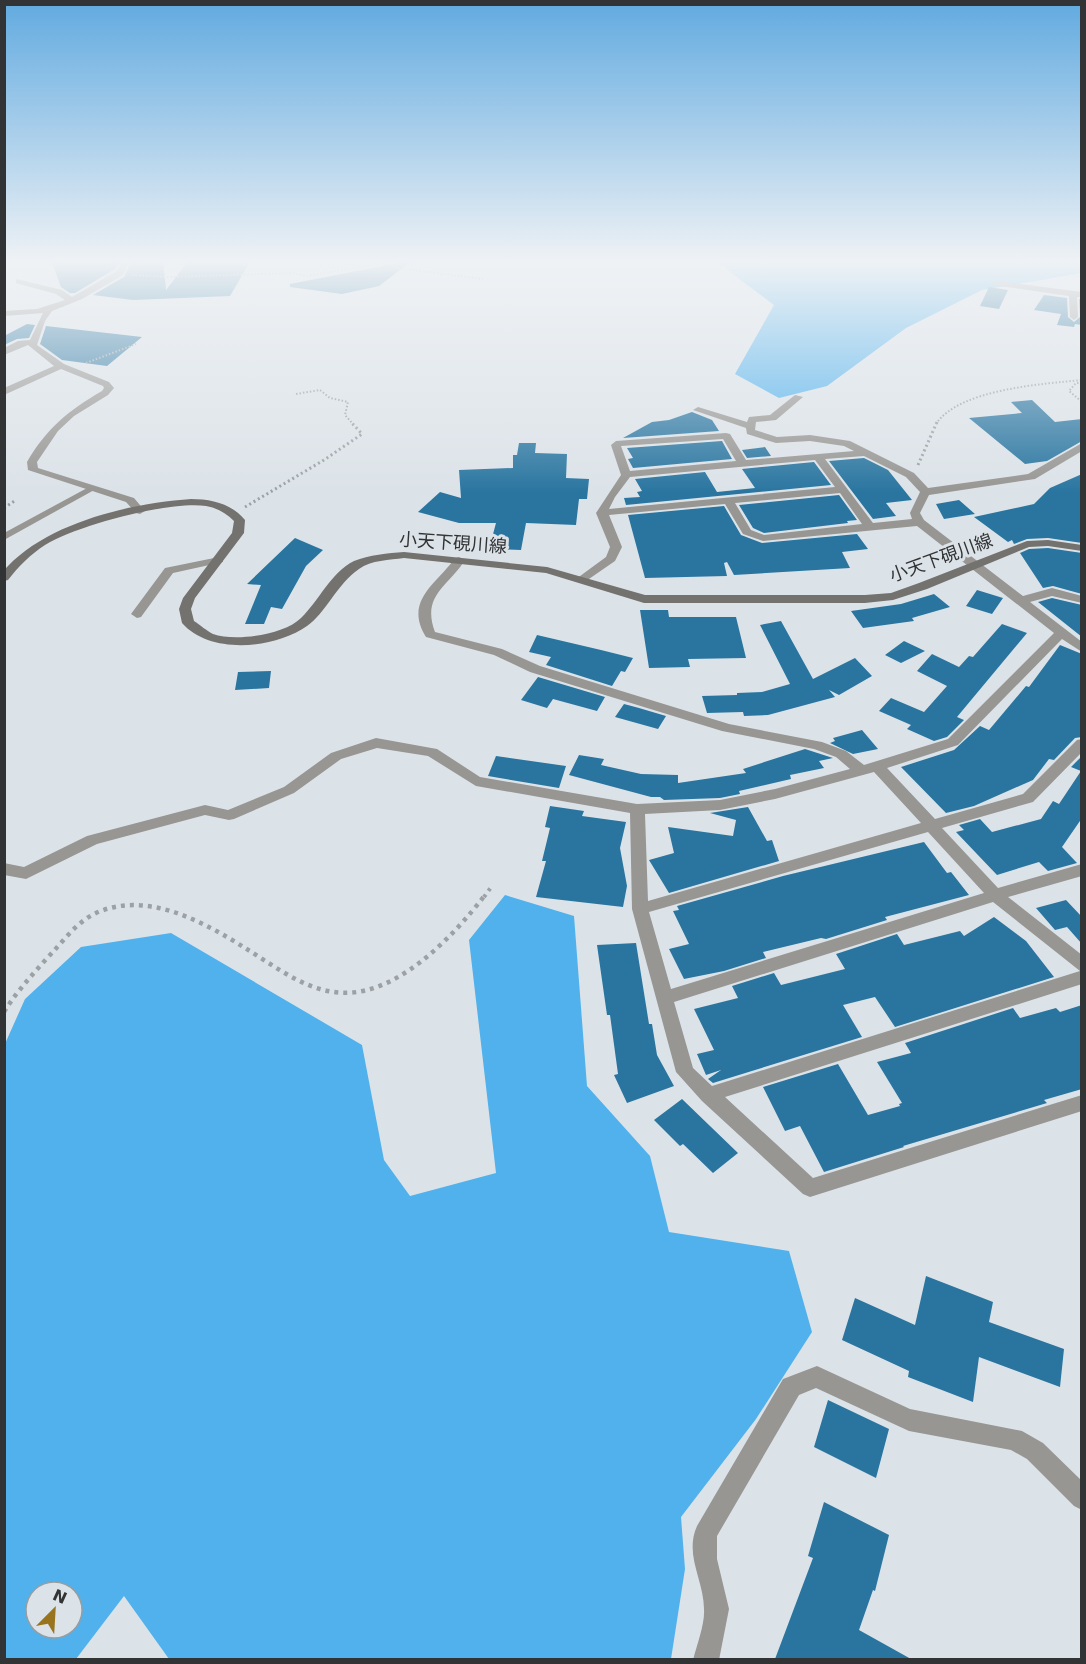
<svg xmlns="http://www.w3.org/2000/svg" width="1086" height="1664" viewBox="0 0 1086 1664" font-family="'DejaVu Sans','Noto Sans JP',sans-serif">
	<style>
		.forest { fill: #50b1ec; fill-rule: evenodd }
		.building { fill: #2975a0 }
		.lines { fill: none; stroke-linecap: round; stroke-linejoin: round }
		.path-far3 { stroke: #9ca1a5; stroke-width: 2; stroke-dasharray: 1.5 2; stroke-linecap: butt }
		.path-far2 { stroke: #9ca1a5; stroke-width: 3; stroke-dasharray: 2 3; stroke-linecap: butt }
		.path-far1 { stroke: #9ca1a5; stroke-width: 4; stroke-dasharray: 3 4.5; stroke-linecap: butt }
		.path { stroke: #9ca1a5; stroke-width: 4.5; stroke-dasharray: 4 5; stroke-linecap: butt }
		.service { fill: #979693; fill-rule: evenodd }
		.minor { fill: #979693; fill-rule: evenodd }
		.secondary { fill: #74726e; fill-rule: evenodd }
		.labels { text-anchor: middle; stroke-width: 6; stroke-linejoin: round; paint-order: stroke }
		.far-street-label { font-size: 18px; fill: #313335; stroke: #dce3e8 }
	</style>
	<rect width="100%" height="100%" fill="#dce3e8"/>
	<!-- forest -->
	<path class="forest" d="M714 260H1081L1082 273 982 290 906 328 827 386 779 398 735 374 774 305Z
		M505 895 574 916 587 1086 650 1156 669 1232 789 1251 812 1332 756 1419 681 1517 685 1569 671 1659H169L124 1596 76 1659H5L4 1046 25 999 81 947 171 933 362 1045 384 1160 410 1196 496 1173 469 940ZM36 1592H72V1628H36Z"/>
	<!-- building -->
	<path class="building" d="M51 260H120L115 269 75 293H70L61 287Z
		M132 260H163L166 290 189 260H251L230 296 133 300 93 295 124 277Z
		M413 260 379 286 342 294 290 287V284Z
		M989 287 1008 290 999 309 980 306Z
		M1044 295 1067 298 1068 317 1074 322 1080 317 1079 299 1082 300V325L1075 324 1074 327 1057 325 1061 314 1034 310Z
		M27 324 35 325 29 338 17 339 4 345V336Z
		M46 326 142 337 107 366 62 360 40 344Z
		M1032 400 1055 422 1082 419V441L1047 461 1025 464 969 418 1022 413 1011 402Z
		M692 412 712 420 719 431 623 438 652 422 669 420Z
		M722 441 732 459 633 468 628 459 633 458 627 448Z
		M519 443H536L535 453 567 454 566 478 589 479 587 499H579L576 525 526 523 521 550 489 549 496 523H459L418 512 440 492 461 498 459 470 513 468V455H517Z
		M765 447 771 456 747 458 742 450Z
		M864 458 888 470 912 500 886 503 896 516 873 519 829 461Z
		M814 462 831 485 626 505 624 498 640 497 637 492 642 491 635 479 705 472 717 492 755 488 742 469Z
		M1082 474V543L1048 538 1027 539 1014 544 1012 540 1008 542 974 517 1034 504 1050 488Z
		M839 495 857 520 847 521 848 523 764 533 753 528 739 505Z
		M959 500 975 514 944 519 936 504Z
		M724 506 741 535 762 543 857 534 868 549 842 552 850 568 734 575 727 562 724 563 727 576 645 578 628 515Z
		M295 538 323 550 306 566 282 609 271 607 264 624H245L261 585 247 584Z
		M1048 548 1082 553V594L1053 586 1043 588 1020 553 1029 549Z
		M977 590 1003 598 992 614 966 606Z
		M934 594 950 607 912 618 914 621 863 628 851 611 901 604Z
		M1052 598 1082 605V637L1038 602Z
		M640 610H668L669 617H736L746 658 688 659 690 667 649 668Z
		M781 621 813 679 855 658 872 676 839 695 829 690 835 697 768 715 744 716 743 712 707 713 702 696 737 695V693L762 692 790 684 760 625Z
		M1002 624 1027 633 957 717 964 720 947 737 934 741 907 729 911 725 879 711 891 698 924 712 947 686 917 671 932 654 959 667 969 656 973 657Z
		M537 635 601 650 633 658 625 672 621 671 612 686 546 665 551 657 529 652Z
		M904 641 925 651 901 663 885 655Z
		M1060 645 1082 654V737L1075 738 1054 760 1049 759 1033 780 974 806 946 813 901 767 954 750 980 726 989 730 1026 686 1029 687Z
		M271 671 269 688 235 690 238 672Z
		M538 677 605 697 597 711 553 699 547 708 521 700Z
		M624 704 639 708 666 716 658 729 615 717Z
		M862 730 878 749 853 754 830 743 835 741 833 738Z
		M805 749 833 758 819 761 824 768 790 775 791 779 739 791 740 794 720 798 664 800 660 797H651L569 775 579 755 604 759 601 765 641 774 678 775V783L746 773 743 769Z
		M496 756 566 766 559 788 488 776Z
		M1082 756V818L1062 847 1077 863 1048 871 1039 862 997 875 956 832 964 830 959 825 980 819 992 832 1041 819 1053 801 1059 804 1081 771 1071 767Z
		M550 806 584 811 582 816 626 822 620 848 627 886 623 907 536 897 546 861H542L550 828 545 827Z
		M748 807 767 841 772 840 779 861 669 893 649 860 674 853 668 827 733 836 736 820 710 813Z
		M924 842 947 873 951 872 969 895 885 917 887 920 826 939 821 938 763 952 766 958 724 971 684 979 669 949 689 944 673 911 679 910 677 906 783 876Z
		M1066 900 1082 917V944L1067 927 1055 930 1036 908Z
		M994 917 1026 941 1054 977 895 1027 875 997 843 1005 862 1037 713 1083 708 1079 721 1070 706 1075 697 1054 714 1050 694 1009 738 998 732 986 774 973 781 985 845 969 836 954 897 934 904 945 960 931 964 936Z
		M636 943 649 1024H652L657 1055 674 1086 627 1103 614 1075 618 1074 610 1015H607L597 945Z
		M1082 1005V1089L1044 1100 1047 1103 903 1146 904 1147 824 1172 800 1126 785 1131 763 1087 838 1064 868 1115 900 1106 899 1104 902 1103 877 1062 911 1053 905 1043 1013 1008 1020 1018 1056 1008 1060 1012Z
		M682 1099 738 1153 713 1173 683 1144 680 1146 654 1120Z
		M926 1276 993 1302 989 1322 1064 1349 1060 1387 979 1357 973 1402 908 1377 909 1371 842 1340 855 1298 915 1325Z
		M828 1400 889 1429 876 1478 814 1447Z
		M824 1502 889 1535 875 1591 873 1590 859 1630 911 1659H775L813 1558 808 1556Z"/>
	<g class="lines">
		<!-- path-far3 -->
		<path class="path-far3" d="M132 275 169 277 292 273 306 276 385 263 395 268 483 279
			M86 363 136 344
			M1082 383H1076L1069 391 1082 402
			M296 394 320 390 330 398 348 402 345 415 353 424
			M936 424C959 389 1043 384 1082 380"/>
		<!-- path-far2 -->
		<path class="path-far2" d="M918 465 937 422
			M245 507 324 460 362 434 351 422
			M4 508 16 500"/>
		<!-- path-far1 -->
		<path class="path-far1" d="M484 897 492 886"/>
		<!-- path -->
		<path class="path" d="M4 1012C17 991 33 974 50 955 64 940 77 922 96 913 146 890 204 922 245 948 273 965 302 988 334 992 393 1001 453 937 485 895"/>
		<!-- service -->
		<path class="service" d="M89 487 96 489 4 540V533Z"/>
		<!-- minor -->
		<path class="minor" d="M122 260H130L123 275 82 299 52 311 45 321 37 345 64 364 109 382 114 388 108 395 74 416 58 431 37 462 38 468 134 498 145 511 140 514 136 513 126 502 28 470 27 462C46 429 69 410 102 391L104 388 103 386 61 369 4 395V388L54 366 28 345 4 355V348L18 341 30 340 43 313 4 316V311L37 309 65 300 56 294 16 283V279L62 290 72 297 117 271Z
			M996 281 1082 292V297H1077L1078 317 1074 320 1070 317 1069 296 993 285 992 283Z
			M795 395 803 397 776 420 756 422 755 430 777 437 810 435 850 441 914 473 928 488 1028 474 1082 443V451L1035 479 929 495 920 513 924 520 1023 596 1052 588 1082 596V603L1052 596 1030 602 1082 642V652L1062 639 958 745 887 768 935 819 1023 794 1077 740 1082 739V752L1033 802 942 828 998 888 1082 864V876L1008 897 1082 955V984L725 1097 813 1178 1082 1095V1111L810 1197 803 1194 702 1101 676 1072 632 909 630 813 476 786 428 756 377 748 341 759 294 793 234 819 229 820 205 815 97 844 26 879 4 875V863L24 867 87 836 205 805 228 810 284 787 331 753 376 738 437 749 480 777 637 804 720 800 775 789 850 769 836 757 814 749 722 731 530 672 494 655 426 637C403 600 438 583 455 558L459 557 465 560C449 586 421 595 435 632L502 649 540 666 729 724 822 742 846 751 864 765 948 739 1054 633 917 526 763 541 743 534 725 504 609 515 622 547 615 561 586 581 582 583 576 579 606 557 610 547 596 513 621 475 611 445 616 441 726 433 730 434 746 460 854 451 844 446 810 441 776 443 747 434 746 428 693 410 698 407 747 422 749 417 770 415ZM723 439 736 461 630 471 621 446ZM864 456 906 477 920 492 910 513 912 519 873 523 825 459ZM815 460 835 487 609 509 615 497 630 477ZM840 493 862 524 764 535 751 530 735 503ZM874 772 921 823 648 901 645 814 720 810 775 799ZM928 832 984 893 671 989 649 912ZM993 902 1080 971 712 1086 693 1068 674 1002Z
			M219 557 223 558V562L173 573 141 617 137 618 131 614 165 568Z
			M817 1366 910 1409 1022 1431 1043 1443 1082 1481V1510L1074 1506 1027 1459 1011 1450 909 1431 816 1388 799 1395 717 1536V1559L729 1609 719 1660H693C697 1644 705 1624 704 1609 704 1580 684 1555 697 1526L783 1379Z"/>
		<!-- secondary -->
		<path class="secondary" d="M191 499C212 499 232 504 245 520L244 533 195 598 191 609 194 621C200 625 207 631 213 634 235 642 284 635 301 618 319 601 331 572 354 561 369 555 388 553 404 552L547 567 645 595H865L891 593 919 583 1027 541 1048 540 1082 545V551L1048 546 1029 547 927 589 893 600 865 603H644L546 573 404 558C390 560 371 560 359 569 337 584 325 614 307 626 274 649 210 655 182 623L179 609 183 598 232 533 234 521C226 513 217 508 206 506 168 501 78 525 45 545 31 554 18 567 8 580L4 581V570L8 566C50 522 132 503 191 499Z"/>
	</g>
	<!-- sky -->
	<linearGradient id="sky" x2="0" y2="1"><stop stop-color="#61aae0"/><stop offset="0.53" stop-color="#eff2f5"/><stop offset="1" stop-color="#eff2f5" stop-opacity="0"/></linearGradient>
	<rect width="1086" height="493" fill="url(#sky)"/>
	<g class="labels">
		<!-- far-street labels -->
		<g class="far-street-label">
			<text transform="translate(453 543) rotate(4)" y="6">小天下硯川線</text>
			<text transform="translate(941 558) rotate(-20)" y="6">小天下硯川線</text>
		</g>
	</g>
	<!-- border -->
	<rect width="1086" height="1664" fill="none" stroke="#313335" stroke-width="12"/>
	<!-- north arrow -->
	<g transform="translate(54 1610) rotate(24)"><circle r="28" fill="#dce3e8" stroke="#989da0" stroke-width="1.5"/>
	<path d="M0-4.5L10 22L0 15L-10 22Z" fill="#98741e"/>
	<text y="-9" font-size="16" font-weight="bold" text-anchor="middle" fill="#313335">N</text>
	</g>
</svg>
